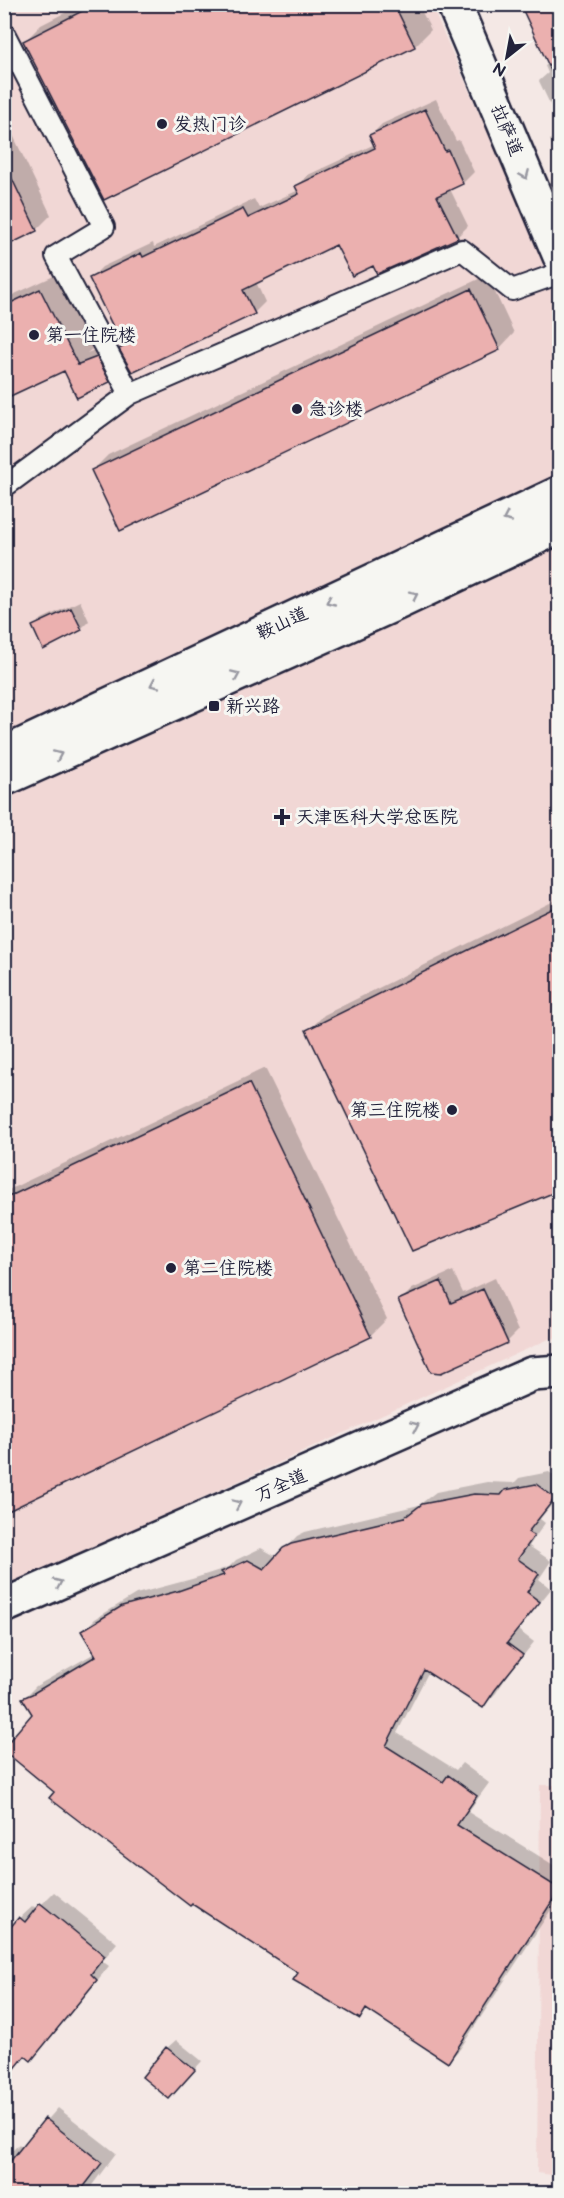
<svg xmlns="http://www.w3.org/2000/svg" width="564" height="2198" viewBox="0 0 564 2198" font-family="'Balsamiq Sans','LXGW WenKai TC',sans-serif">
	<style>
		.built { fill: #f1d7d5 }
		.shadow { fill: #0003 }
		.building { fill: #ebb0af; stroke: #22223b; stroke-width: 1.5 }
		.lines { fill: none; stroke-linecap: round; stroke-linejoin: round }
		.lane-casing { stroke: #22223b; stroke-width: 24 }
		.secondary-casing { stroke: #22223b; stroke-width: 38 }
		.lane { stroke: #f6f6f2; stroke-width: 20 }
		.secondary { stroke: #f6f6f2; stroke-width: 33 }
		.oneway { stroke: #9797a0 }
		.poi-dot { fill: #22223b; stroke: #f6f6f2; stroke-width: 2 }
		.labels { text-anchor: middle; stroke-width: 6; stroke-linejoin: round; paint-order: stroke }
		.poi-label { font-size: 18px; fill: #22223b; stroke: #f6f6f2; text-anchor: start }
		.street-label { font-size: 18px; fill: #22223b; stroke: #f6f6f2 }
	</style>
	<rect width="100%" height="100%" fill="#f4e8e5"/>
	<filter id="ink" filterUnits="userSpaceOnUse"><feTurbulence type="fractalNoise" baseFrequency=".0167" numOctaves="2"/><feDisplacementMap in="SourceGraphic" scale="12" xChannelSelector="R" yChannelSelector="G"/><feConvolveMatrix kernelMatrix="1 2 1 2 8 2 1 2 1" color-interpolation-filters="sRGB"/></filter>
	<g filter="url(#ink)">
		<!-- built -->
		<path class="built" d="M4 5H431L560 295 559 1338 549 1339 5 1588Z
			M540 1785H559V2176L537 2173Z"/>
		<!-- shadow -->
		<path class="shadow" d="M82 4H418L431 30 415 46 104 198 25 41 41 25Z
			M520 4H560V125L539 81 548 73 545 66 549 63Z
			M436 99 456 141 459 140 474 172 463 183 450 189 468 226 457 237 374 264 337 243 256 282 265 302 254 313 124 346 91 278 102 267 153 243 154 247 254 199 259 208 299 190 297 186 308 175 375 144 371 135 382 124Z
			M4 116 51 215 36 230 4 245Z
			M560 130V160L550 140Z
			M56 275 92 349 87 353 112 343 124 366 109 381 65 369 4 398V299Z
			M487 275 514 333 499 349 92 471 108 455Z
			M80 601 89 621 81 629 34 627 42 619Z
			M560 898V1188L308 1031 324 1015Z
			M265 1068 387 1319 370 1336 4 1511V1192Z
			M453 1271 463 1293 495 1278 518 1331 507 1342 400 1301 412 1289Z
			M549 1472 560 1480V1494L540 1519 545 1523 529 1546 551 1561 539 1579 551 1589 518 1630 534 1642 507 1676 496 1693 483 1706 429 1671 397 1733 456 1770 462 1763 489 1783 468 1812 560 1869V1896L460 2049 448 2061 368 2009 360 2017 56 1791 34 1714 24 1698 36 1686 95 1653 83 1631 95 1619 136 1594 192 1579 229 1567 236 1560 261 1548 277 1557 297 1536 305 1532 419 1505 436 1492 487 1482 514 1483 519 1478Z
			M54 1892 117 1943 102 1961 109 1966 44 2046 31 2059 26 2055 10 2073 20 1918 33 1906 37 1909Z
			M176 2040 202 2061 177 2089 167 2048Z
			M58 2108 116 2153 87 2192 89 2194H15L4 2186V2143L13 2150 19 2144 23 2148Z"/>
		<!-- building -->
		<path class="building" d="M96 4H394L415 47 104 200 23 41Z
			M520 4H560V90Z
			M425 109 445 151 448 150 463 184 437 196 458 238 377 274 373 266 352 276 336 245 243 290 255 314 132 372 119 349 123 347 89 278 141 253 143 257 243 209 248 218 299 194 295 186 375 148 369 135Z
			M4 162 37 231 4 247Z
			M40 289 78 365H76L97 357 110 382 77 398 64 371 4 399V306Z
			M471 289 500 350 120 531 91 470Z
			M71 608 82 630 43 650 32 626Z
			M560 905V1190L412 1251 306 1030Z
			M249 1083 371 1337 4 1513V1199Z
			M441 1281 451 1303 483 1289 508 1343 441 1373 431 1372 398 1300Z
			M536 1484 555 1498 528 1532 534 1536 518 1559 539 1574 527 1592 540 1602 507 1643 523 1655 495 1690 483 1708 424 1670 386 1746 443 1782 448 1775 477 1796 457 1825 560 1889 448 2063 366 2009 360 2019 293 1980 298 1973 192 1904 190 1906 49 1798 54 1792 4 1751V1747L32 1714 22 1698 32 1694 96 1656 81 1631 122 1606 178 1591 224 1575 221 1572 248 1560 264 1569 283 1548 291 1544 405 1517 422 1504 474 1494 501 1495 505 1490Z
			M40 1903 105 1956 91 1974 97 1980 31 2061 25 2056 4 2082V1935L19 1917 25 1922Z
			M166 2047 195 2070 169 2099 142 2077Z
			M45 2118 102 2163 79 2193H4V2169Z"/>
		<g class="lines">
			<!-- lane casing -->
			<g class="lane-casing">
				<path id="lane" d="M4 33 104 227 56 256 130 394
					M4 487 130 394 462 250 512 290 560 273"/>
			</g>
			<!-- secondary casing -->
			<g class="secondary-casing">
				<path id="secondary" d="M454 4 560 256
					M4 754 560 493
					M4 779 397 603 560 526
					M4 1606 532 1374 560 1372"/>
			</g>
			<!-- lane -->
			<use href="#lane" class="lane"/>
			<!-- secondary -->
			<use href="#secondary" class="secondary"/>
		</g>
		<!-- one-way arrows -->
		<defs><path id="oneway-chevron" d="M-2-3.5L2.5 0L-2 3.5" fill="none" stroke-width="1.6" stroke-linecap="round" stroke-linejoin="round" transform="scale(1.5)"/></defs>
		<g class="oneway">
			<use href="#oneway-chevron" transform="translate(525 175) rotate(67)"/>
			<use href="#oneway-chevron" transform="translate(507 518) rotate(155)"/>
			<use href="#oneway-chevron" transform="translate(414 595) rotate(-26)"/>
			<use href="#oneway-chevron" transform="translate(330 601) rotate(155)"/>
			<use href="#oneway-chevron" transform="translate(236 675) rotate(-24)"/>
			<use href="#oneway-chevron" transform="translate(154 684) rotate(155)"/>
			<use href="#oneway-chevron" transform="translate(58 755) rotate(-24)"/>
			<use href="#oneway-chevron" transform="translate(415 1426) rotate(-24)"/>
			<use href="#oneway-chevron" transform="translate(237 1504) rotate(-24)"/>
			<use href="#oneway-chevron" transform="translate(58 1583) rotate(-24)"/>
		</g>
	</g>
	<!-- markers -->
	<g class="poi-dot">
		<circle cx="162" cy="124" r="6"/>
		<circle cx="34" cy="335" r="6"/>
		<circle cx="297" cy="409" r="6"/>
		<rect x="208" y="700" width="12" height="12" rx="3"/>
		<path d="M279 808h6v6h6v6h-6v6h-6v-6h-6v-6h6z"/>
		<circle cx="452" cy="1110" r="6"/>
		<circle cx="171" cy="1268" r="6"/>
	</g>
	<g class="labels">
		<!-- poi labels -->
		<g class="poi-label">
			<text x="174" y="130">发热门诊</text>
			<text x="46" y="341">第一住院楼</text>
			<text x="309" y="415">急诊楼</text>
			<text x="226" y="712">新兴路</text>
			<text x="296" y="823">天津医科大学总医院</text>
			<text x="440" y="1116" text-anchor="end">第三住院楼</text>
			<text x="183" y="1274">第二住院楼</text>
		</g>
		<!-- street labels -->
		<g class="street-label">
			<text transform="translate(507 130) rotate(67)" y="6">拉萨道</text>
			<text transform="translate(282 623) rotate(-25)" y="6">鞍山道</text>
			<text transform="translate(281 1485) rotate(-24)" y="6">万全道</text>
		</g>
	</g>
	<!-- margin -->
	<rect width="564" height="2198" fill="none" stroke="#f6f6f2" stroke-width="24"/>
	<rect x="12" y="12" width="540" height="2174" fill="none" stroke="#22223b" stroke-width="2" filter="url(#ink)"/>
	<!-- north arrow -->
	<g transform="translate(507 57) rotate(211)" stroke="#f6f6f2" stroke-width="4.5" paint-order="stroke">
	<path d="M0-4.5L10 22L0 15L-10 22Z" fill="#22223b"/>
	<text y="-9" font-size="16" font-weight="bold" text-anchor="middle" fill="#22223b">N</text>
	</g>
</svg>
